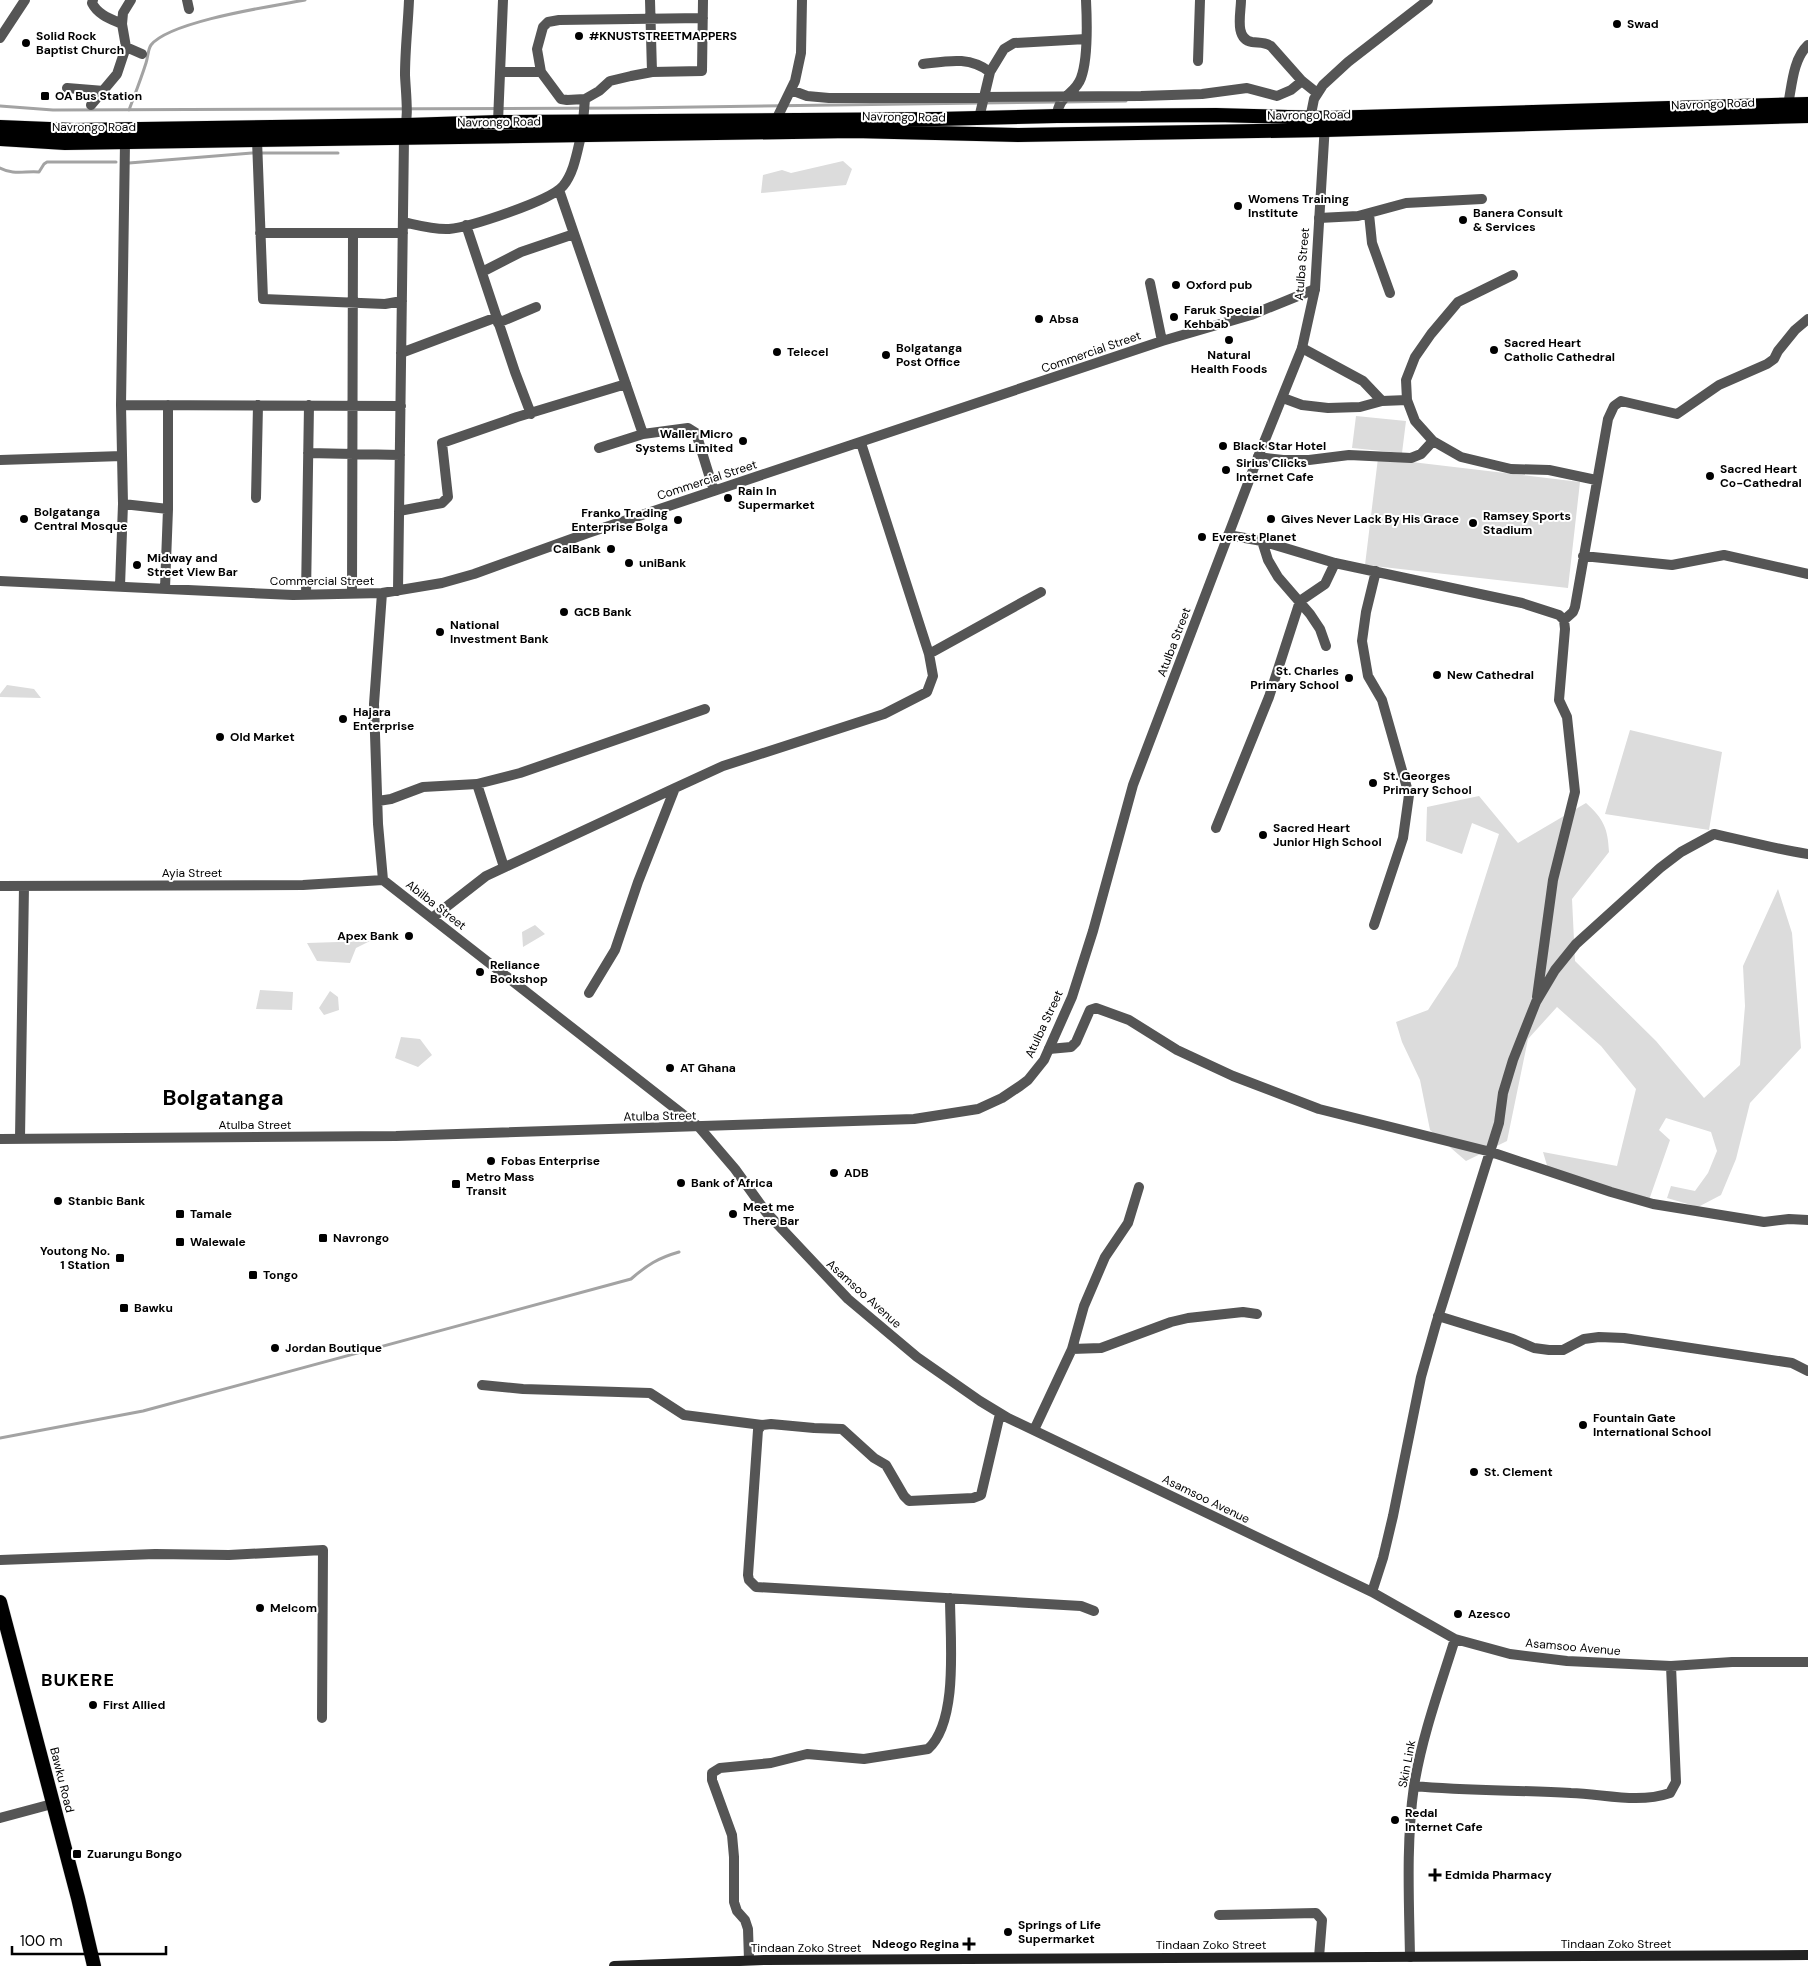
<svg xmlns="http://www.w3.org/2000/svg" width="1808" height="1966" viewBox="0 0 1808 1966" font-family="'DM Sans',sans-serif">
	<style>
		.green { fill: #dcdcdc }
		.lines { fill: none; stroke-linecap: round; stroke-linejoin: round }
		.stream { stroke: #a3a3a3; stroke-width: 3 }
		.trunk-casing { stroke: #dbdbdb; stroke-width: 15 }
		.minor { stroke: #555; stroke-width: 10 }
		.tertiary { stroke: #555; stroke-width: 10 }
		.secondary { stroke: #222; stroke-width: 10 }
		.trunk { stroke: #000; stroke-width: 14 }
		.poi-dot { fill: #000; stroke: #fff; stroke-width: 2 }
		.labels { text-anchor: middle; stroke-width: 4; stroke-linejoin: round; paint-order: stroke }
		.poi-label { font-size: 12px; font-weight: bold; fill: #000; stroke: #fff; text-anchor: start }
		.street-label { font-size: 12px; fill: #000; stroke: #fff }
		.district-label { font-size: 18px; font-weight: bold; letter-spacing: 1px; fill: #000; stroke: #fff }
		.town-label { font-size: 22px; font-weight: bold; fill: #000; stroke: #fff }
	</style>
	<rect width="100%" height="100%" fill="#fff"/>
	<!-- green -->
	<path class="green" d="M843 161 852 169 846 185 761 193 763 175 782 170 791 173Z
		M1356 416 1406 421 1402 453 1352 448Z
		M1378 458 1580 482 1568 588 1365 565Z
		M7 685 34 689 41 698 0 697V694Z
		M1630 730 1722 752 1709 830 1605 814Z
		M1479 796 1518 843 1586 803C1604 819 1608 829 1609 852L1572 899 1575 961 1656 1041 1704 1098 1740 1065 1745 1006 1743 966 1778 889 1792 933 1801 1048 1750 1103 1736 1159 1721 1195 1698 1207 1667 1198 1671 1186 1695 1191 1708 1173 1717 1151 1711 1132 1666 1118 1659 1130 1670 1140 1649 1200 1549 1172 1543 1152 1617 1166 1636 1089 1601 1046 1557 1007 1528 1039 1507 1141 1466 1161 1430 1130 1420 1080 1402 1042 1396 1022 1428 1010 1457 966 1499 834 1472 823 1462 854 1426 841 1427 807Z
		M535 925 545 934 523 947 522 932Z
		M370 941 356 948 350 963 317 961 307 943Z
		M260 990 293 992 292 1010 256 1009Z
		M330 991 338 997 339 1010 324 1015 319 1008Z
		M401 1037 420 1039 432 1055 418 1067 395 1058Z"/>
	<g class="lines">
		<!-- stream -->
		<path class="stream" d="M1064 102 1126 101
			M0 106 53 110 627 108 1058 102
			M129 110C135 94 141 79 146 63 148 57 148 49 151 45 170 21 273 6 305 0
			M129 163 252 153H338
			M0 168C13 175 24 171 39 172L44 164 47 162H116
			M0 1438 143 1411 631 1279C647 1265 658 1258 679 1252"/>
		<!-- trunk casing -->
		<g class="trunk-casing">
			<path id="trunk" d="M0 127 74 130 407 125 498 122 937 119 1057 116 1216 115 1325 118 1808 104
				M0 139 65 143 853 131 1018 135 1325 130 1808 116
				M0 1602 78 1898 94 1966"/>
		</g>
		<!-- minor -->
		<path class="minor" d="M93 0 92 3C98 15 111 19 122 24
			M187 0 189 9
			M650 0 652 72
			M1241 0C1241 13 1234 39 1252 42 1259 43 1265 42 1271 46L1302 81 1317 93
			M0 38 25 0
			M126 47 142 54
			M1198 61 1200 0
			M923 64C948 61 969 56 990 72
			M500 72H541
			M67 88 104 91
			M791 90 807 96 829 98 1141 96 1202 94 1247 88 1277 96 1291 90 1302 81
			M585 99 567 100 561 99 541 72 537 49 543 27 548 22 559 20 703 18
			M91 105 117 74 126 47 122 24 123 13 131 0
			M1788 105C1792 85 1793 59 1808 45
			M1057 116C1058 95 1075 95 1081 78 1088 59 1087 20 1086 0
			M979 118 990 72 1004 49 1014 43 1086 39
			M776 120 795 81 801 53 802 0
			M498 122 503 0
			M583 122 585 99 599 91 610 81 631 76 652 72 702 71 703 0
			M1309 124 1314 99 1323 85 1348 62 1428 0
			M257 140 263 299 385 304 402 301
			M559 190 643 434
			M1369 214 1372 243 1390 293
			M1319 218 1358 216 1406 203 1482 199
			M403 222C417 225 434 230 449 229 470 227 550 201 563 186 574 173 577 152 581 136
			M466 225 515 372 531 414
			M260 233H403
			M482 272 521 252 574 234
			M1513 275 1458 302 1431 334 1415 357 1406 380 1407 400 1415 421 1433 441 1461 457 1511 469 1549 470 1596 480
			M1150 283 1162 341
			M498 323 536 307
			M1302 348 1363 381 1382 401
			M401 353 497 317
			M1283 398 1302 405 1328 408 1360 407 1382 401 1407 400
			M121 405 401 406
			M599 448 643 434 688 428 696 433 714 491
			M308 453 400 455
			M1258 457 1283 460H1309L1349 455 1411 458 1421 454 1433 441
			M0 460 122 456
			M256 498 258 405
			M123 504 168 509
			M399 511 442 503 448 497 442 443 517 417 626 384
			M1228 535 1262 541 1335 563 1522 603 1559 615 1564 620 1565 629 1559 700 1567 717 1575 792 1553 880 1537 997
			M1262 541 1268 560 1278 577 1310 614 1320 629 1326 646
			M1583 556 1672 565 1724 555 1808 574
			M0 581 293 595 382 593 442 583 474 574 588 533 1162 341 1251 315 1315 289
			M120 586 123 504 121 405 125 143
			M165 588 168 509V405
			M398 591 404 138C409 116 406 96 405 75 405 50 408 25 409 0
			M382 593 374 704 378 824 383 880 699 1127 735 1169 766 1212 848 1299 917 1357 980 1401 1008 1418 1372 1592 1455 1639 1510 1654 1567 1661 1671 1666 1732 1662H1808
			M352 594 353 233
			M306 595 309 405
			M1564 620 1573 612 1575 607 1608 419 1614 406 1621 401 1677 414 1719 385 1767 364 1774 359 1778 351 1795 330 1808 319
			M929 654 1041 592
			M477 784 504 867
			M378 801 391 799 423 787 477 784 520 773 705 709
			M1216 828 1269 697 1300 601 1325 584 1335 563
			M0 886 303 885 383 880
			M432 918 486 876 675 788 723 766 884 714 927 692 933 676 929 654 861 443
			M1374 925 1403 838 1409 795 1382 700 1368 676 1362 641 1366 612 1376 571
			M589 993 615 950 638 882 675 788
			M1049 1049 1071 1047 1076 1042 1090 1010 1096 1008 1129 1020 1177 1050 1233 1076 1319 1109 1491 1152 1611 1192 1653 1204 1764 1222 1789 1219 1808 1220
			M20 1138 24 886
			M1438 1316 1513 1339 1534 1348 1549 1350H1563L1584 1339 1599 1337 1624 1338 1792 1363 1808 1371
			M1072 1349 1101 1348 1171 1322 1188 1318 1243 1312 1257 1314
			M482 1385 523 1389 650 1393 684 1415 762 1425 771 1424 814 1428 842 1429 874 1458 886 1465 904 1496 909 1501 973 1498 981 1495 1000 1414
			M762 1425 758 1430 748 1575 749 1580 756 1587 1081 1606 1094 1611
			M1034 1430 1072 1349 1084 1306 1105 1257 1128 1223 1139 1187
			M0 1560 155 1554 229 1555 323 1550 322 1718
			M1372 1592 1383 1558 1393 1516 1421 1377 1436 1324 1499 1123 1503 1093 1513 1060 1536 1002 1555 970 1576 944 1660 868 1681 852 1714 834C1746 841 1776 849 1808 854
			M1414 1786C1467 1791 1519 1790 1571 1793 1604 1794 1638 1804 1670 1793L1676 1782 1671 1666
			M0 1818 52 1804
			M1219 1915 1316 1913 1322 1920 1319 1957
			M1410 1957C1409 1900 1406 1842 1414 1786 1422 1736 1440 1687 1455 1639
			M749 1960 748 1929 745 1920 737 1911 734 1902V1857L732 1835 712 1780V1773L720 1768 771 1763 807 1754 864 1759 928 1749C959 1721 950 1638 950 1598"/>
		<!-- tertiary -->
		<path class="tertiary" d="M0 1139 396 1136 914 1119 978 1109 1002 1098 1020 1086 1028 1080 1044 1060 1072 997 1093 931 1133 785 1258 457 1302 348 1315 289 1325 124"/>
		<!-- secondary -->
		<path class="secondary" d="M614 1966 765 1960 1808 1955"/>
		<!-- trunk -->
		<use href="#trunk" class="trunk"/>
	</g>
	<!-- markers -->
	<g class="poi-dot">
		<circle cx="1617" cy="24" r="5"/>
		<circle cx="579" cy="36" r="5"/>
		<circle cx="26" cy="43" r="5"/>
		<rect x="40" y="91" width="10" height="10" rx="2.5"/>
		<circle cx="1238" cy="206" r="5"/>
		<circle cx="1463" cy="220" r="5"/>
		<circle cx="1176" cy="285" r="5"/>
		<circle cx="1174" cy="317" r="5"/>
		<circle cx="1039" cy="319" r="5"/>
		<circle cx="1229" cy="340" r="5"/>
		<circle cx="1494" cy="350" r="5"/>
		<circle cx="777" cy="352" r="5"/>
		<circle cx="886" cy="355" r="5"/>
		<circle cx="743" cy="441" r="5"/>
		<circle cx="1223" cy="446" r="5"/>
		<circle cx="1226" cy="470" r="5"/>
		<circle cx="1710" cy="476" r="5"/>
		<circle cx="728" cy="498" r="5"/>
		<circle cx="24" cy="519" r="5"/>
		<circle cx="1271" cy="519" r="5"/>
		<circle cx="678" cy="520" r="5"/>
		<circle cx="1473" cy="523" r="5"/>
		<circle cx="1202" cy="537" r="5"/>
		<circle cx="611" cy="549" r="5"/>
		<circle cx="629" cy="563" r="5"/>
		<circle cx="137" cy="565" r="5"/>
		<circle cx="564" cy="612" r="5"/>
		<circle cx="440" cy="632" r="5"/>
		<circle cx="1437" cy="675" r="5"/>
		<circle cx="1349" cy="678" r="5"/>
		<circle cx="343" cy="719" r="5"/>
		<circle cx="220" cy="737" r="5"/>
		<circle cx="1373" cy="783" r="5"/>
		<circle cx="1263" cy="835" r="5"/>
		<circle cx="409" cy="936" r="5"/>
		<circle cx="480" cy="972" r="5"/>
		<circle cx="670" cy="1068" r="5"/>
		<circle cx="491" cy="1161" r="5"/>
		<circle cx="834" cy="1173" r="5"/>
		<circle cx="681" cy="1183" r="5"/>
		<rect x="451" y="1179" width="10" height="10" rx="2.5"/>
		<circle cx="58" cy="1201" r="5"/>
		<rect x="175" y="1209" width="10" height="10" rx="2.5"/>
		<circle cx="733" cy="1214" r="5"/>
		<rect x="318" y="1233" width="10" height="10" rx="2.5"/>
		<rect x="175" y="1237" width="10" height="10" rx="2.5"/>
		<rect x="115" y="1253" width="10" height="10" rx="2.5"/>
		<rect x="248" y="1270" width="10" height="10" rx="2.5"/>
		<rect x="119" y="1303" width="10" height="10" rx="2.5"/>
		<circle cx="275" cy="1348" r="5"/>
		<circle cx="1583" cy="1425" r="5"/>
		<circle cx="1474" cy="1472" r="5"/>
		<circle cx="260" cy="1608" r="5"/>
		<circle cx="1458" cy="1614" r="5"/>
		<circle cx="93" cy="1705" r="5"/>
		<circle cx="1395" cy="1820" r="5"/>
		<rect x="72" y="1849" width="10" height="10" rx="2.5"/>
		<path d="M1432.5 1867.5h5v5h5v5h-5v5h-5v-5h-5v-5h5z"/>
		<circle cx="1008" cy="1932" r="5"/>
		<path d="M966.5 1936.5h5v5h5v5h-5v5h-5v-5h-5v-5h5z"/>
	</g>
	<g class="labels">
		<!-- poi labels -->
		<g class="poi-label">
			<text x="1627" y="28">Swad</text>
			<text x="36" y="40">Solid Rock<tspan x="36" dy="14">Baptist Church</tspan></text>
			<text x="589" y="40">#KNUSTSTREETMAPPERS</text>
			<text x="55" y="100">OA Bus Station</text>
			<text x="1248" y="203">Womens Training<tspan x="1248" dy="14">Institute</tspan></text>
			<text x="1473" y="217">Banera Consult<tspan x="1473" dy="14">&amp; Services</tspan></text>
			<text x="1186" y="289">Oxford pub</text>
			<text x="1184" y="314">Faruk Special<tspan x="1184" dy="14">Kehbab</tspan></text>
			<text x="1049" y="323">Absa</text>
			<text x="1504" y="347">Sacred Heart<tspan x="1504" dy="14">Catholic Cathedral</tspan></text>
			<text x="896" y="352">Bolgatanga<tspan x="896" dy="14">Post Office</tspan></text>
			<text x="787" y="356">Telecel</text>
			<text x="1229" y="359" text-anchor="middle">Natural<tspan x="1229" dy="14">Health Foods</tspan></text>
			<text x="733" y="438" text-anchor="end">Waller Micro<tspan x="733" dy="14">Systems Limited</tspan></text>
			<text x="1233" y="450">Black Star Hotel</text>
			<text x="1236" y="467">Sirius Clicks<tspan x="1236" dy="14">Internet Cafe</tspan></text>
			<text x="1720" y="473">Sacred Heart<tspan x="1720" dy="14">Co-Cathedral</tspan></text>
			<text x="738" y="495">Rain In<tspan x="738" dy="14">Supermarket</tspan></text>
			<text x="34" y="516">Bolgatanga<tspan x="34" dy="14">Central Mosque</tspan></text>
			<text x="668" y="517" text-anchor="end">Franko Trading<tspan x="668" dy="14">Enterprise Bolga</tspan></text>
			<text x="1483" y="520">Ramsey Sports<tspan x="1483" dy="14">Stadium</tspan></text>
			<text x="1281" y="523">Gives Never Lack By His Grace</text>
			<text x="1212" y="541">Everest Planet</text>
			<text x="601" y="553" text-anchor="end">CalBank</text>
			<text x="147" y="562">Midway and<tspan x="147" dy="14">Street View Bar</tspan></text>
			<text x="639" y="567">uniBank</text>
			<text x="574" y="616">GCB Bank</text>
			<text x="450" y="629">National<tspan x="450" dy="14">Investment Bank</tspan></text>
			<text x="1339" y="675" text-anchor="end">St. Charles<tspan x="1339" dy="14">Primary School</tspan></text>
			<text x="1447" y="679">New Cathedral</text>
			<text x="353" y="716">Hajara<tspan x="353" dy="14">Enterprise</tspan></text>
			<text x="230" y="741">Old Market</text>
			<text x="1383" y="780">St. Georges<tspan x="1383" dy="14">Primary School</tspan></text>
			<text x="1273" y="832">Sacred Heart<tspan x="1273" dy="14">Junior High School</tspan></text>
			<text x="399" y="940" text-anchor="end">Apex Bank</text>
			<text x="490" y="969">Reliance<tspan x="490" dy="14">Bookshop</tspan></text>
			<text x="680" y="1072">AT Ghana</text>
			<text x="501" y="1165">Fobas Enterprise</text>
			<text x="844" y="1177">ADB</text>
			<text x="466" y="1181">Metro Mass<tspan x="466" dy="14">Transit</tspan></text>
			<text x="691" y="1187">Bank of Africa</text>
			<text x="68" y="1205">Stanbic Bank</text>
			<text x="743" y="1211">Meet me<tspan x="743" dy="14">There Bar</tspan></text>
			<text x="190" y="1218">Tamale</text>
			<text x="333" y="1242">Navrongo</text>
			<text x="190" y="1246">Walewale</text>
			<text x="110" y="1255" text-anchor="end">Youtong No.<tspan x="110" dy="14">1 Station</tspan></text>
			<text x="263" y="1279">Tongo</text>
			<text x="134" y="1312">Bawku</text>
			<text x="285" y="1352">Jordan Boutique</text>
			<text x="1593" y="1422">Fountain Gate<tspan x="1593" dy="14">International School</tspan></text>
			<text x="1484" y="1476">St. Clement</text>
			<text x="270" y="1612">Melcom</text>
			<text x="1468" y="1618">Azesco</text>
			<text x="103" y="1709">First Allied</text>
			<text x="1405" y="1817">Redal<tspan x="1405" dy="14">Internet Cafe</tspan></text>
			<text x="87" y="1858">Zuarungu Bongo</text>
			<text x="1445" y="1879">Edmida Pharmacy</text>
			<text x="1018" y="1929">Springs of Life<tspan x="1018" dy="14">Supermarket</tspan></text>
			<text x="959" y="1948" text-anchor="end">Ndeogo Regina</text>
		</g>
		<!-- street labels -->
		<g class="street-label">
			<text transform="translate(1713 104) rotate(-2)" y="4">Navrongo Road</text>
			<text transform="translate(1309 115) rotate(-1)" y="4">Navrongo Road</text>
			<text transform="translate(904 117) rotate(1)" y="4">Navrongo Road</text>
			<text transform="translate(499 122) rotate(-1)" y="4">Navrongo Road</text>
			<text x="94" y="131">Navrongo Road</text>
			<text transform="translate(1302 264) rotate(-85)" y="4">Atulba Street</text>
			<text transform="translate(1091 352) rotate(-19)" y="4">Commercial Street</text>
			<text transform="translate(707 480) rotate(-18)" y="4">Commercial Street</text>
			<text x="322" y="585">Commercial Street</text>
			<text transform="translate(1174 642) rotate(-69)" y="4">Atulba Street</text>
			<text x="192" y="877">Ayia Street</text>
			<text transform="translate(436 905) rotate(38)" y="4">Abilba Street</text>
			<text transform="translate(1044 1024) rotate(-65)" y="4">Atulba Street</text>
			<text transform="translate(660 1116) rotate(-1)" y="4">Atulba Street</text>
			<text x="255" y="1129">Atulba Street</text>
			<text transform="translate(864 1294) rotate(42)" y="4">Asamsoo Avenue</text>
			<text transform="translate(1206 1499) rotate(26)" y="4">Asamsoo Avenue</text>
			<text transform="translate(1573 1647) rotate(5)" y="4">Asamsoo Avenue</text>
			<text transform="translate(1407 1764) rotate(-79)" y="4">Skin Link</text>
			<text transform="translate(62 1780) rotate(76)" y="4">Bawku Road</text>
			<text x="1616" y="1948">Tindaan Zoko Street</text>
			<text x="1211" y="1949">Tindaan Zoko Street</text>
			<text x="806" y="1952">Tindaan Zoko Street</text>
		</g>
		<!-- district labels -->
		<g class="district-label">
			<text x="78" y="1686">BUKERE</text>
		</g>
		<!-- town labels -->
		<g class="town-label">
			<text x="223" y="1105">Bolgatanga</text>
		</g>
	</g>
	<!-- scale -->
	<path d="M12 1946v8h154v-8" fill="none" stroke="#000000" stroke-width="2.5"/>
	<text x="20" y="1946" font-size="15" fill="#000000" stroke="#ffffff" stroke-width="4" paint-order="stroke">100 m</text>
</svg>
